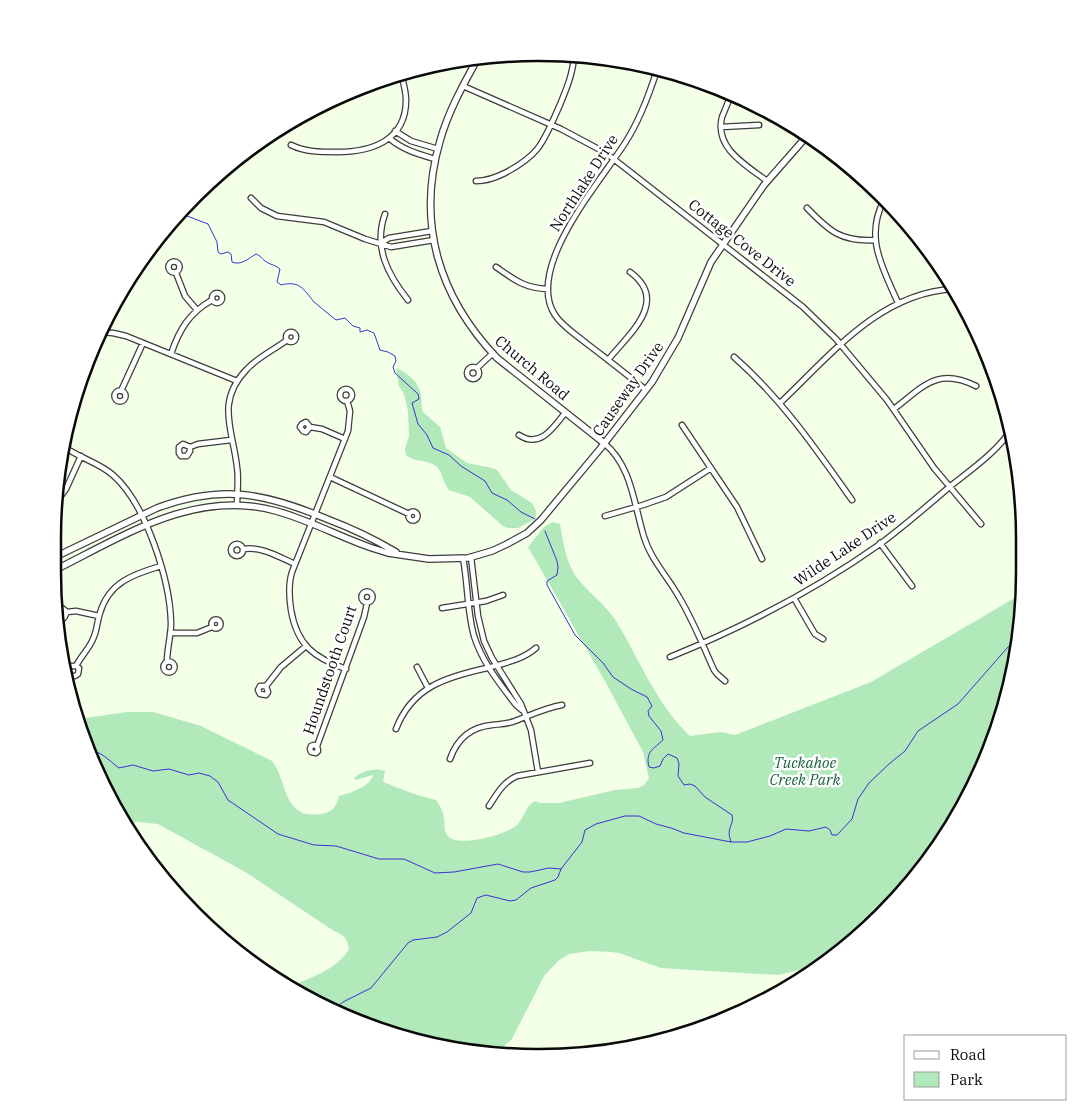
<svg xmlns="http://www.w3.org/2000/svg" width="1077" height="1110" viewBox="0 0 1077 1110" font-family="'IBM Plex Serif',serif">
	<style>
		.green { fill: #b1e9bb }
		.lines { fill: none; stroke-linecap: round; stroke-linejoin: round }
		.stream { stroke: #402fd1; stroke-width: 1 }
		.minor-casing { stroke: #3d3d3d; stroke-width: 7 }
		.tertiary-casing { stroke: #3d3d3d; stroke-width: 8 }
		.minor { stroke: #fff; stroke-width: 4.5 }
		.tertiary { stroke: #fff; stroke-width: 5.5 }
		.labels { text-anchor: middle; stroke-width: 5; stroke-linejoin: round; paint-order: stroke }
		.street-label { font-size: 15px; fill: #0a0a0a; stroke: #fff }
		.park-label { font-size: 15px; font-style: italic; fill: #1a623e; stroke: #fff }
		.rim { fill: none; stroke: #0a0a0a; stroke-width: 2.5 }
	</style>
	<rect width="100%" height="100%" fill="#f3ffe7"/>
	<!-- green -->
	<path class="green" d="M396 368C408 373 420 383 421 396 422 402 421 407 423 412L440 427 446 448 467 463 492 468 497 470 511 490 532 503 536 511V517L533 520 518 528H508L503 526 470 497 449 490C443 483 443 473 437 467 429 459 415 463 406 455L405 449 409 436 408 411 404 394 399 386Z
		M553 522 560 524C563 542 566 563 577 578 589 593 606 605 616 621 640 660 656 704 690 736L721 732 735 735 871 682 1013 599 1022 587 1020 635 999 727 960 814 904 892 835 957 823 964 778 975 661 968 619 953 611 952 590 951 569 954 558 961 544 976 512 1039 495 1054 475 1053 383 1032 296 993 289 987C309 978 337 970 349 949 348 940 344 934 334 931L247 873 158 824 138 822 127 823 90 758 78 719 127 712H153L201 726 272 761C288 781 282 820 321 814 333 812 336 807 339 796 350 793 370 787 373 775L356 780 354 778C361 771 376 767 385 771L383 782C401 789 418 796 436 800 440 806 443 811 444 818 445 824 443 831 448 836 458 848 506 835 517 825 525 817 525 806 535 801L540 803H559L615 790 638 788 644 785 649 778 643 752 606 683 528 547 544 527Z"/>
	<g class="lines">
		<!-- stream -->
		<path class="stream" d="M181 210 187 216 208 224 217 242 218 252 221 254 228 252 231 254 232 262C241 266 249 258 256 254 261 256 262 259 265 261 270 265 274 264 280 269L277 282 281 285C300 280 304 290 314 302 321 308 329 314 336 320L345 318 353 326 360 328V332L367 330 374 333 380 350 388 352 395 356 396 361 393 367 395 373 418 394 419 399 412 403 418 424 427 435 433 448 449 455 461 466 485 481 492 493 507 500 521 512 535 519
			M545 531 557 561 558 567 557 575 547 581V585L575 635 603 663 613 677 631 689 647 697 652 706 648 711 649 716 661 731 663 740C654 749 645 751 649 767L654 768 660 766 663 759 668 754 677 758 679 764 678 776 684 785 690 784 695 786 705 797 732 815C735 824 725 828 731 842
			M87 750C102 751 108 760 119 768L133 765 153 771 169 769 189 775 199 773 210 776 218 782 228 800 278 834 314 845 336 846 379 859H404L435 873 454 872 498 864 523 872H530L549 868 561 869
			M334 1010 343 1002 371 988 408 943 413 940 437 937 447 932 471 913 477 898 486 895 510 901 516 900 531 888 555 880 558 877 561 869 582 842 585 830 596 824 625 816H639L656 824 671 828 684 833 731 842H747L770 836 786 829 809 831 826 827 830 830 832 835H837L852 819 858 799 869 783 889 764 905 751 918 731 958 704 1008 647 1019 640"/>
		<!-- minor casing -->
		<g class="minor-casing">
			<path id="minor" d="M463 86 561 129 606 153 803 307 836 339 887 400 934 468 981 524
				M731 95C728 102 725 110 722 117 714 148 746 165 767 181
				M721 127 759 125
				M395 131 411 141 438 149
				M389 138C403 150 418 154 435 159
				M291 145C305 152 321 152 337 152 371 152 406 141 406 100 406 91 403 82 401 73
				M476 181C487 181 495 178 505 173 541 154 543 142 559 107 566 90 573 74 574 56
				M251 198 261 208 277 216 324 222 365 239 391 247 434 240
				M884 200C864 238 883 268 898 303
				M807 208C829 231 841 242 875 240
				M385 214C373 247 388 275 408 300
				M381 243 389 238 432 231
				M168.5 267a5.5 5.5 0 1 1 11 0a5.5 5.5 0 1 1-11 0Z
				M496 267C515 280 524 288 548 289
				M176 273 185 296 197 310
				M212 298a5 5 0 1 1 10 0a5 5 0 1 1-10 0Z
				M107 318 112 314 111 309
				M286 337a5 5 0 1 1 10 0a5 5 0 1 1-10 0Z
				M101 332 113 333 126 336 237 381
				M106 332V322
				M171 354C179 330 189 313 212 300
				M734 357C781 398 816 449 852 500
				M608 360C629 334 670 301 630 272
				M467 373a6 6 0 1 1 12 0a6 6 0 1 1-12 0Z
				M477 368 493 353
				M340 395a6 6 0 1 1 12 0a6 6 0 1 1-12 0Z
				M646 390C626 374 606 358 586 343 575 334 562 326 555 315 524 268 601 181 625 143 640 120 649 95 657 70
				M114.5 396a5.5 5.5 0 1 1 11 0a5.5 5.5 0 1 1-11 0Z
				M121 391 143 343
				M780 403C830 356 879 293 953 289
				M894 409C924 386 937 367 976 386
				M682 425 737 507 762 559
				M310 427 306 432 303 431 300 427 302 424 306 422 310 427 322 429 345 439
				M519 435C540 449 553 428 565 413
				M604 443C632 466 634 505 644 537 651 560 668 577 679 597 693 620 703 646 714 670L717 674 725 681
				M63 446C79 458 98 462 113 475 146 504 170 580 171 623 171 636 167 649 167 661
				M190 447V451L187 456H181L179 453V447L183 444 190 447 198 444 231 440
				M330 477 409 514
				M55 504 66 489 81 456
				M237 505C237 493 239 479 237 467 233 430 215 402 247 369 258 357 274 350 287 340
				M408.5 516a4.5 4.5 0 1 1 9 0a4.5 4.5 0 1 1-9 0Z
				M605 516 643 505 666 497 711 468
				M880 543 912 586
				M231 550a6 6 0 1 1 12 0a6 6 0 1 1-12 0Z
				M244 549C261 546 279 557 295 564
				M471 557 478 616 484 641 492 658 521 704 531 730 538 772
				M463 558C468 584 467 611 474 636 482 662 500 684 516 705L522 710
				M361.5 597a5.5 5.5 0 1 1 11 0a5.5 5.5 0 1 1-11 0Z
				M794 598 812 629 815 634 823 639
				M442 608 486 601 503 595
				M67 612 64 618H61L57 614 59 609 62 608 67 612 76 611 99 616
				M211.5 624a4.5 4.5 0 1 1 9 0a4.5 4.5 0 1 1-9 0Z
				M170 633H197L212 627
				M670 657C744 627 815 590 880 544 903 527 925 508 947 489 969 471 995 454 1011 430
				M163.5 667a5.5 5.5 0 1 1 11 0a5.5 5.5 0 1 1-11 0Z
				M76 666 79 668 78 674C75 677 71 677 69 673L68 669 71 666H76C81 656 89 649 93 639 97 631 97 622 100 613 109 582 134 574 161 566
				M417 667 428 688
				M346 669C314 658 297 645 291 610 289 597 288 585 292 572L348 431 350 411 347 401
				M266 686 268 692 266 695 260 694 258 690 260 686H266L281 667 306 646
				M396 729C412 687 446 677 487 668 505 663 522 660 536 648
				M317 746 314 745 311 746 310 749 311 752 316 753 318 751 317 746 364 617 367 603
				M450 759C457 739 471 727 492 725 500 724 508 724 515 721 531 715 545 708 562 705
				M489 806C497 794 503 782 517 776L590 763"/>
		</g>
		<!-- tertiary casing -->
		<g class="tertiary-casing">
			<path id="tertiary" d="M478 58C463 85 448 112 440 141 416 223 439 297 497 358L604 443
				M53 558 157 508C222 484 265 493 327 519 351 528 374 539 396 552
				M53 571C122 537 195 488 276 511 309 520 340 537 372 548L388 553 429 559 468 558 492 551 507 544 527 533 541 520 600 449 652 382 678 338 711 262 764 185 807 136"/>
		</g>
		<!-- minor -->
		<use href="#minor" class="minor"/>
		<!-- tertiary -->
		<use href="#tertiary" class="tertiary"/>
	</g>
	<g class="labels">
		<!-- street labels -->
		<g class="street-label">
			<text transform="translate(584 183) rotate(-57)" y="5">Northlake Drive</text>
			<text transform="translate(742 243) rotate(38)" y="5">Cottage Cove Drive</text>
			<text transform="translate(532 368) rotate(40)" y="5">Church Road</text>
			<text transform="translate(628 389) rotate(-55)" y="5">Causeway Drive</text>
			<text transform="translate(845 549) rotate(-34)" y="5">Wilde Lake Drive</text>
			<text transform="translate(330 670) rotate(-71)" y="5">Houndstooth Court</text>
		</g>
		<!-- park labels -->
		<g class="park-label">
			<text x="805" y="768">Tuckahoe<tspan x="805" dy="17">Creek Park</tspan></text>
		</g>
	</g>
	<!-- crop -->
	<path d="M0 0H1077V1110H0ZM538 61H539A477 477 0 0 1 1016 538V572A477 477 0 0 1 539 1049H538A477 477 0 0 1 61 572V538A477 477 0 0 1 538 61Z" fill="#fff" fill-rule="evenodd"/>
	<path class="rim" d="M538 61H539A477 477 0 0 1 1016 538V572A477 477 0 0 1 539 1049H538A477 477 0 0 1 61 572V538A477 477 0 0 1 538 61Z"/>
	<!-- legend -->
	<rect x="904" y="1035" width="162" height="65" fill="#ffffff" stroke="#9d9d9d"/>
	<rect x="914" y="1051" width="25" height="8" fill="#ffffff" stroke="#9d9d9d"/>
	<text x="950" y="1060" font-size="15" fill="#0a0a0a">Road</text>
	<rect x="914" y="1072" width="25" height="15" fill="#b1e9bb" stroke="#9d9d9d"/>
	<text x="950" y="1085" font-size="15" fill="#0a0a0a">Park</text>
</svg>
